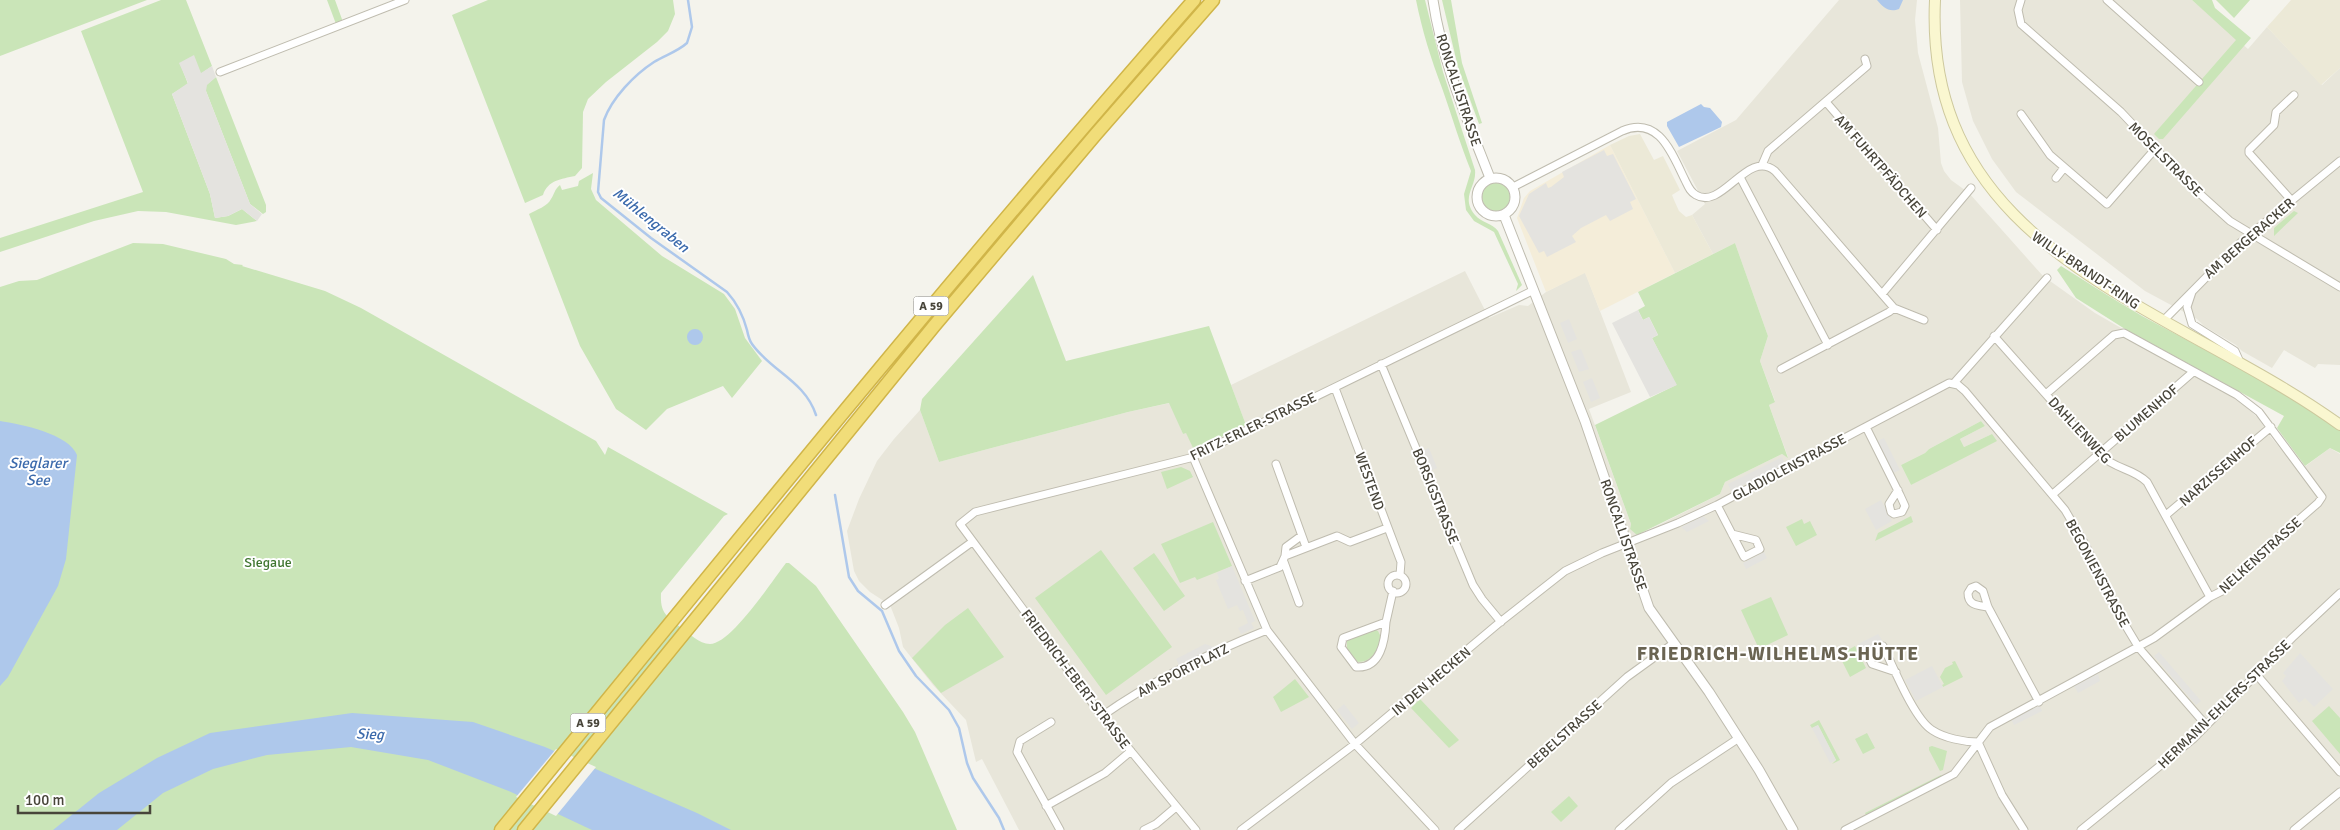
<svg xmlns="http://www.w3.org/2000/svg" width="2340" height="830" viewBox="0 0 2340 830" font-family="Signika,sans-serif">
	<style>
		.residential { fill: #e8e6da; fill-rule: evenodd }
		.commercial { fill: #f4edd9 }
		.education { fill: #ece9d7 }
		.green { fill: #cae5b8 }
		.parking { fill: #e4e3df }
		.water { fill: #aec8eb }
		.pier { fill: #f4f3ec }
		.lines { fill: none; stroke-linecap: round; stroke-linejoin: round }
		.stream { stroke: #aec8eb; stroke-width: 2.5 }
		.minor-casing { stroke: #bfbcaf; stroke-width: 9 }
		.tertiary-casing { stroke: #bfbcaf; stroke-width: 11 }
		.secondary-casing { stroke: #cdc89d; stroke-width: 12 }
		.motorway-casing { stroke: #d0b549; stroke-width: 15 }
		.minor { stroke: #fff; stroke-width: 7 }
		.tertiary { stroke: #fff; stroke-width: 9 }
		.secondary { stroke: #faf7d0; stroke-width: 10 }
		.motorway { stroke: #f1dd79; stroke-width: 12 }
		.labels { text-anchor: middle; stroke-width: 4; stroke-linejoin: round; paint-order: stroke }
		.shield { fill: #fff; stroke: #7f7d75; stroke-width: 1 }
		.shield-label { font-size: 12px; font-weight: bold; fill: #48453a }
		.street-label { font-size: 14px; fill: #48453a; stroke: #fff }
		.park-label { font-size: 14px; fill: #407631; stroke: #fff }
		.water-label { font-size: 15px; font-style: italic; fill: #3b6aac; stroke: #fff }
		.district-label { font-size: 19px; font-weight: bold; letter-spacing: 1px; fill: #6a6452; stroke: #fff }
	</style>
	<rect width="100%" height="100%" fill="#f4f3ec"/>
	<!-- residential -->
	<path class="residential" d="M1839 0H1917L1915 20 1918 53 1938 128 1941 163 1944 171 1951 180 1969 193 2043 276 2095 313 2201 374 2247 408 2258 418 2270 436 2299 471 2330 448 2340 454V830H1019L982 759 976 762 966 720 933 685 903 647 899 628 890 605 870 592 859 581 854 571 847 531 859 499 877 461 894 439 920 410 939 462 1128 412 1170 403 1183 434 1186 432 1194 449 1246 425 1231 385 1465 271 1489 318 1519 305 1528 306 1546 292 1585 272 1631 392 1589 409 1631 524 1630 529 1645 532 1720 494 1725 482 1782 454 1788 457 1769 405 1775 401 1760 361 1768 336 1735 243 1713 254 1692 215 1705 204 1677 151 1736 120ZM1981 421 1985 426 1960 439 1964 447 1992 434 1911 485 1901 465 1925 453 1929 449Z
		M1960 0H2192L2248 49 2267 27 2322 85 2340 68V365L2318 364 2315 368 2284 350 2272 368 2242 351 2236 345 2204 326 2197 319 2145 291 2016 192 1992 159 1973 121 1962 82Z"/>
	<!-- commercial -->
	<path class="commercial" d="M1610 145 1675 273 1600 311 1585 273 1546 292 1517 218 1524 198 1530 191Z"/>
	<!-- education -->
	<path class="education" d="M2291 0H2340V68L2321 85 2267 27Z
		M1640 134 1654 160 1663 156 1680 190 1672 195 1674 200 1679 211 1686 217 1692 215 1713 254 1675 273 1610 145 1629 136Z"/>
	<!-- green -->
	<path class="green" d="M0 0H147L0 56Z
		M161 0H186L212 66 201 74 180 63 188 84 172 94 210 194 215 218 228 216 242 209 257 221 236 225 166 212 138 211 94 221 0 252V238L143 192 81 31Z
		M327 0H335L343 22 336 24Z
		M488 0H673L675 14 668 31 657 42 606 82 588 99 583 112 582 168 575 176C561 179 548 180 543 195L525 203 452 15Z
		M1416 0H1425L1443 72 1475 170C1477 187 1460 197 1475 215 1482 223 1492 223 1498 231L1522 285 1516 291 1518 284 1494 232 1474 221 1466 210 1464 194 1471 171C1460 144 1452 116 1442 88 1431 59 1422 30 1416 0Z
		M1442 0H1451L1462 63 1482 123 1479 124 1458 67Z
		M2192 0H2212L2215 8 2251 38 2163 139H2159L2154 134 2236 40Z
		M2216 0H2250L2234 18Z
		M216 77 266 205V212L263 214 250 204 206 91V85Z
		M593 173 591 189 596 200 662 256 724 294 735 309 745 338 762 361 732 398 723 386 667 409 646 430 616 409 580 346 529 214C536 210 548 206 551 199 555 193 554 190 560 185L562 190 578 186 579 181Z
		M1482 197a14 14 0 1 1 28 0a14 14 0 1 1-28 0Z
		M2294 211 2298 213 2274 236V228Z
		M133 243 163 244 226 259 234 264 243 265 242 266 325 291 361 308 596 441 605 455 608 447 728 514 724 516 661 593C660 613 666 615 680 627 689 633 699 644 710 644 731 644 772 581 786 563H789L816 586 903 712 915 732 957 830H0V287L19 281 37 280Z
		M1735 243 1768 336 1760 361 1775 402 1769 405 1788 458 1782 454 1725 482 1720 494 1637 535 1630 529 1631 524 1595 425 1676 385 1652 338 1658 335 1649 317 1643 320 1638 310 1645 306 1638 292Z
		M2061 266C2092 285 2123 306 2155 323 2218 357 2281 389 2340 430V453L2330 448 2305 466 2277 428 2284 416 2125 329 2076 298 2057 270Z
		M1033 275 1066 361 1209 326 1246 425 1194 450 1186 433 1183 434 1169 403 1128 412 939 462 920 410 922 399Z
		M1981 421 1985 426 1960 439 1964 447 1992 434 1997 441 1911 485 1901 465 1925 453 1929 449Z
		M1181 467 1190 471 1193 477 1167 489 1161 472Z
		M1911 516 1913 522 1875 541 1878 533Z
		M1802 519 1804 524 1810 521 1817 535 1796 546 1786 527Z
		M1213 522 1232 566 1197 580 1195 577 1180 583 1161 544Z
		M1101 550 1172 647 1106 695 1035 598Z
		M1154 553 1185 596 1164 611 1133 568Z
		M1771 597 1788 635 1759 649 1741 610Z
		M968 608 1004 657 941 693 912 658 945 625Z
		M1374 629 1378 631 1381 637C1378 649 1373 662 1358 662L1347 650V641Z
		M1855 646 1866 668 1850 677 1839 655Z
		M1955 661 1963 677 1943 687 1942 685 1944 684 1940 677 1945 668 1953 664 1952 662Z
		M1295 679 1309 697 1281 712 1273 697Z
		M1420 699 1459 740 1449 748 1411 708Z
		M2329 706 2340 718V754L2312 721Z
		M1819 720 1840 760 1832 764 1836 760 1818 725 1812 728 1810 725Z
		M1867 733 1875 748 1863 754 1855 739Z
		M1932 746 1947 751 1943 770 1940 771 1929 750V747Z
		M1941 775 1943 777 1867 817 1865 813Z
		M1569 796 1578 806 1561 822 1551 812Z"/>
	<!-- parking -->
	<path class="parking" d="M194 55 201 73 212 66 216 77 207 85 206 91 250 204 262 214 257 221 242 209 228 216 215 218 210 194 172 94 188 83 179 63Z
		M1604 150 1607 156 1613 154 1636 199 1630 202 1633 209 1610 221 1606 215 1581 228 1572 236 1576 242 1547 257 1544 251 1539 253 1519 216 1529 194 1546 183 1548 188 1551 187 1564 177 1562 172Z
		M1638 310 1643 320 1649 317 1658 335 1652 338 1677 385 1650 397 1612 323Z
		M1569 319 1577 339 1568 343 1560 323Z
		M1581 349 1589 369 1579 372 1571 352Z
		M1592 378 1600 398 1591 402 1583 382Z
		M1884 438 1900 470 1893 473 1877 441Z
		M1429 448 1437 468 1430 471 1422 451Z
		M1782 457 1785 464 1731 491 1728 484Z
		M1881 500 1892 521 1876 530 1865 509Z
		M1703 516 1709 521 1687 532 1681 527Z
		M1764 552 1767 558 1746 569 1743 563Z
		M1232 566 1255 621 1251 623 1254 628 1241 634 1238 628 1248 623 1243 610 1240 611 1237 605 1228 609 1216 580 1219 579 1217 573Z
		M1878 634 1882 640 1861 651 1858 644Z
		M1205 644 1214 647 1179 665 1176 659Z
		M2159 652 2201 701 2196 705 2154 656Z
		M2300 653 2333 689 2314 707 2305 698 2299 703 2282 681 2286 676 2283 673Z
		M1932 666 1943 687 1916 701 1905 680Z
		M2098 674 2100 681 2078 693 2074 686Z
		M1344 704 1359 723 1352 729 1337 710Z
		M2039 704 2042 711 2014 725 2011 719Z
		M1818 725 1836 760 1830 763 1812 728Z"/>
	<!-- water -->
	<path class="water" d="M1877 0H1903L1899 9C1889 13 1883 7 1877 0Z
		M1701 104 1704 107 1710 108 1722 122 1721 127 1679 147 1667 126V122Z
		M687 337a8 8 0 1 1 16 0a8 8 0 1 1-16 0Z
		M0 421C21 424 69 434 77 455L66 559 58 586 8 677 0 686Z
		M352 713 473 722 545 747 697 813 731 830H592L511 792 428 760 351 747 267 755 213 769 163 793 117 830H53L99 793 157 758 210 733Z"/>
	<!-- pier -->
	<path class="pier" d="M556 749 596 767 556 816 516 797Z"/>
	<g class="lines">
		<!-- stream -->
		<path class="stream" d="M688 0 692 27 687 43C677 52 665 55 654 62 634 75 612 98 604 120L598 192 601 198 651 238 727 292C737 303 743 315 747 330 748 335 749 340 752 344 771 371 805 381 816 415
			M835 495 849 577 858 591 882 611 899 651 916 676 949 710 959 728 967 763 973 778 999 818 1004 830"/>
		<!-- minor casing -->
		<g class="minor-casing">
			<path id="minor" d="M2021 0 2018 10 2021 24 2121 112 2188 183 2230 221 2340 287
				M2107 0 2199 82
				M220 72 405 0
				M1826 102 1937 230
				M2021 114 2050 155 2107 204 2156 148
				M1762 165 1768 151 1867 66 1865 59
				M1740 177 1828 345
				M2056 178 2064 168
				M1513 187 1622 131C1659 115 1672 154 1685 180 1688 186 1690 192 1696 195 1722 211 1748 148 1775 171L1894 308 1924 320
				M2292 201 2249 153V150L2274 125 2276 112 2294 95
				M2192 292 2187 307 2192 324 2235 351 2239 360
				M1882 294 1971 188
				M2163 321 2240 243 2340 161
				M1994 336 2099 454C2116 470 2133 468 2147 482L2210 597
				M1381 364 1473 585 1482 599 1501 622
				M1781 369 1889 312 1894 308
				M1954 383 2047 278
				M1335 388 1401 562 1400 575
				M1866 427 1900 495 1905 506 1902 512 1894 514 1891 512 1889 504 1898 490
				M1193 457 1267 630 1355 744 1435 830
				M1276 464 1306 547
				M2053 494 2193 372
				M1717 505 1744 557 1760 549 1756 540 1732 534
				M2166 515 2271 427
				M1285 556 1286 547 1301 536
				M1284 562 1299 603
				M1388 584a9 9 0 1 1 18 0a9 9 0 1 1-18 0Z
				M1245 581 1280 567 1285 556 1337 536 1350 542 1387 528
				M885 605 972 542
				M1988 607C1978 605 1968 606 1968 593L1971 588 1976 586 1983 591 1988 607 2039 702
				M1386 622C1385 640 1381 669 1356 667L1341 647 1343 638Z
				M1386 622 1393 591
				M1896 672 1872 664 1867 654 1883 646C1893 666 1914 719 1932 730 1944 738 1964 742 1978 742
				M2256 674 2340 772
				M1102 716C1153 680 1209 653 1267 630
				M1051 722 1020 741 1017 752 1060 830
				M1978 742 2002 795 2024 830
				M1046 806 1105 773 1131 751
				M1144 830 1156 824 1176 807
				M1196 830 1102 716 960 524 975 512 1190 458 1534 290
				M1241 830 1355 744 1499 623 1565 571 1602 553 1678 523 1717 505 1949 383 1958 385 1965 391 2065 510 2086 546 2118 613 2139 648 2206 725
				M1458 830 1627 677 1674 643
				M1619 830 1671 783 1739 738
				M1845 830 1954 774 1990 727 2154 638 2210 597 2222 591 2254 559 2318 503 2322 497 2259 412 2237 395 2124 333 2114 335 2046 394
				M2081 830 2193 739 2292 638 2340 593
				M2294 830 2340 792"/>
		</g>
		<!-- tertiary casing -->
		<g class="tertiary-casing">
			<path id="tertiary" d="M1433 0C1442 62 1468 121 1490 178
				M1477 197a19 19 0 1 1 38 0a19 19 0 1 1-38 0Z
				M1504 215 1585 421 1649 608 1709 692 1759 770 1793 830"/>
		</g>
		<!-- secondary casing -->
		<g class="secondary-casing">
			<path id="secondary" d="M1935 0C1923 255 2175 305 2340 425"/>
		</g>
		<!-- motorway casing -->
		<g class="motorway-casing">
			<path id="motorway" d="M501 830C729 551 956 271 1194 0
				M524 830 934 326 1096 134 1213 0"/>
		</g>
		<!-- minor -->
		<use href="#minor" class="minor"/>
		<!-- tertiary -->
		<use href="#tertiary" class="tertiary"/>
		<!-- secondary -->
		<use href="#secondary" class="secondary"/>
		<!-- motorway -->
		<use href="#motorway" class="motorway"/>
	</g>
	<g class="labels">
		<!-- shield labels -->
		<g class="shield">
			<rect x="913.5" y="296.5" width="35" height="19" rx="4"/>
			<rect x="570.5" y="713.5" width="35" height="19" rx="4"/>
		</g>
		<g class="shield-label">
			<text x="931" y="310">A 59</text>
			<text x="588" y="727">A 59</text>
		</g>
		<!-- street labels -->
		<g class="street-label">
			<text transform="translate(1459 90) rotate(72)" y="5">RONCALLISTRASSE</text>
			<text transform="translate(2166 159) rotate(45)" y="5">MOSELSTRASSE</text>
			<text transform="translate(1881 166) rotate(49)" y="5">AM FUHRTPFÄDCHEN</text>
			<text transform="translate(2249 238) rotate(-41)" y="5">AM BERGERACKER</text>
			<text transform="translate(2086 270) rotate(34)" y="5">WILLY-BRANDT-RING</text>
			<text transform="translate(2146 413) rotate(-41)" y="5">BLUMENHOF</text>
			<text transform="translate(1253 426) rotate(-26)" y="5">FRITZ-ERLER-STRASSE</text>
			<text transform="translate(2080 430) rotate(47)" y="5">DAHLIENWEG</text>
			<text transform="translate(1789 467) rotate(-28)" y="5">GLADIOLENSTRASSE</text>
			<text transform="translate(2218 471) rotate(-41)" y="5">NARZISSENHOF</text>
			<text transform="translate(1370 481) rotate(70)" y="5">WESTEND</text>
			<text transform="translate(1436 496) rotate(68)" y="5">BORSIGSTRASSE</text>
			<text transform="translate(1624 535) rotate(71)" y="5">RONCALLISTRASSE</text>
			<text transform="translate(2260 555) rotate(-42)" y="5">NELKENSTRASSE</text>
			<text transform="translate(2098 573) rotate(62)" y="5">BEGONIENSTRASSE</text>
			<text transform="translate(1183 670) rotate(-27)" y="5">AM SPORTPLATZ</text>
			<text transform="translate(1076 679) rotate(53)" y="5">FRIEDRICH-EBERT-STRASSE</text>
			<text transform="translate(1431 681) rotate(-40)" y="5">IN DEN HECKEN</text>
			<text transform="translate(2224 704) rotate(-44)" y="5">HERMANN-EHLERS-STRASSE</text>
			<text transform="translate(1564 734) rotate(-42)" y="5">BEBELSTRASSE</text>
		</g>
		<!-- park labels -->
		<g class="park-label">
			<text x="268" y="567">Siegaue</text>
		</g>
		<!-- water labels -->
		<g class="water-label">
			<text transform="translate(651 220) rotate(39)" y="5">Mühlengraben</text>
			<text x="38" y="468">Sieglarer<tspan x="38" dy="17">See</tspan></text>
			<text transform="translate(370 734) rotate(2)" y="5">Sieg</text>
		</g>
		<!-- district labels -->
		<g class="district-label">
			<text x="1778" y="660">FRIEDRICH-WILHELMS-HÜTTE</text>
		</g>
	</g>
	<!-- scale -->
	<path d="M18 805v8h132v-8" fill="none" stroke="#48453a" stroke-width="2.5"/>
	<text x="25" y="805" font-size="15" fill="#48453a" stroke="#ffffff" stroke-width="4" paint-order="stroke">100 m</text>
</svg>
